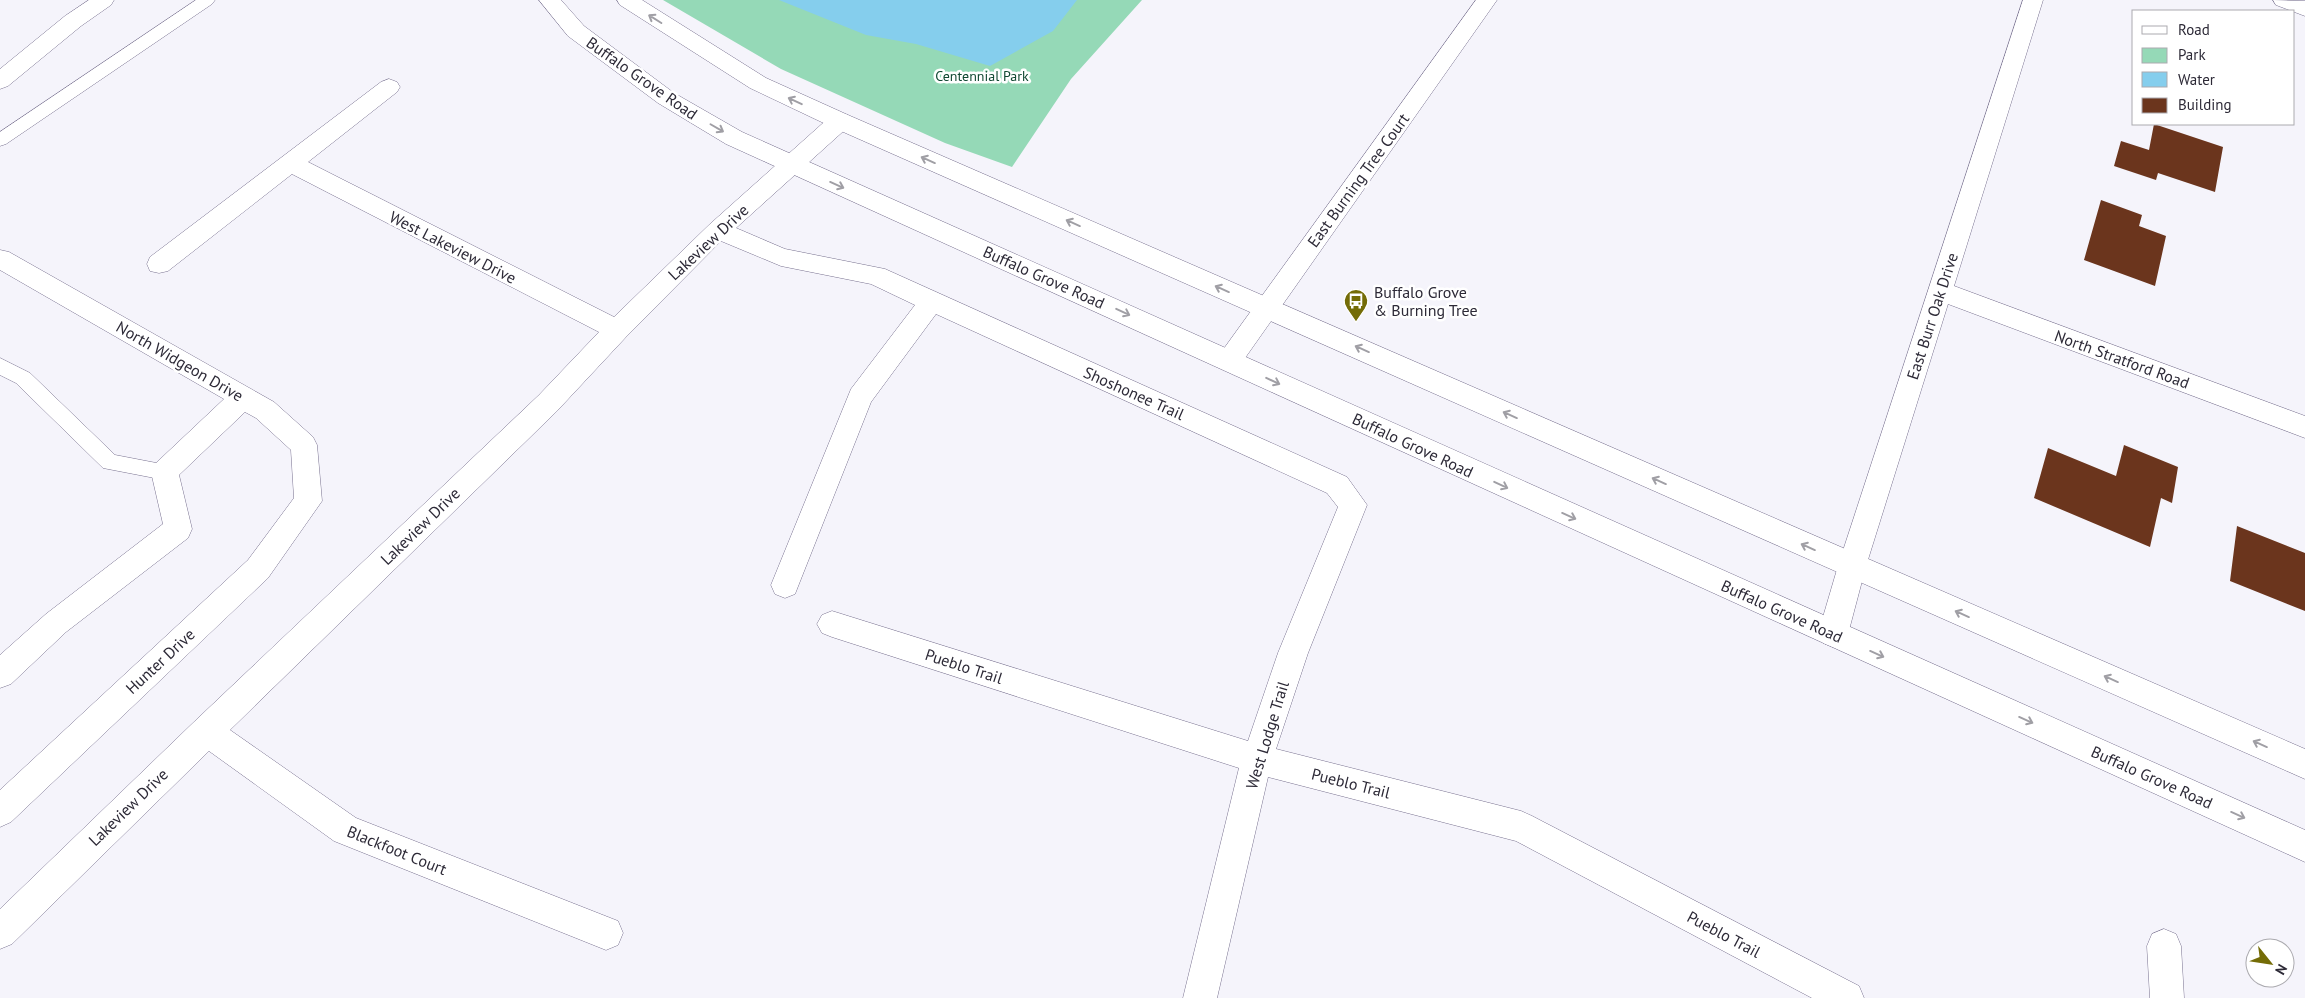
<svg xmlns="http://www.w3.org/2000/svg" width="2305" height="998" viewBox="0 0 2305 998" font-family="'PT Sans',sans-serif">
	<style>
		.green { fill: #95d9b7 }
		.water { fill: #85ceed }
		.building { fill: #6b351d }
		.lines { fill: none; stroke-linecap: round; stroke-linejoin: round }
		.lane-casing { stroke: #797290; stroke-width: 1 }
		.street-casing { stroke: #797290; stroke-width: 1 }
		.secondary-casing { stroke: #797290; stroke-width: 1 }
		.lane { fill: #fff; fill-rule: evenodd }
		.street { fill: #fff; fill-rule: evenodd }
		.secondary { fill: #fff; fill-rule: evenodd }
		.oneway { stroke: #a09fa5 }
		.labels { text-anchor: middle; stroke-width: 5; stroke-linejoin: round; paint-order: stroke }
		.far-park-label { font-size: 14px; fill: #114832; stroke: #fff }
		.street-label { font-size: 16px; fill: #2d2a37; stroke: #fff }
		.poi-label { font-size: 16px; fill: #2d2a37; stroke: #fff; text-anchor: start }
	</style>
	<rect width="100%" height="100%" fill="#f5f4fb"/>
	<!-- green -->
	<path class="green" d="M663 0H1142L1071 79 1012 167 945 143 781 69Z"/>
	<!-- water -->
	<path class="water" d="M779 0H1077L1053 31 990 66 916 44 866 35Z"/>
	<!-- building -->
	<path class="building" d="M2154 124 2223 147 2215 192 2158 173 2156 180 2114 166 2121 141 2149 150Z
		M2101 200 2142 215 2139 226 2166 236 2155 286 2084 260Z
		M2124 445 2178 467 2172 503 2161 498 2150 547 2034 498 2048 448 2116 476Z
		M2237 526 2305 553V611L2230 581Z"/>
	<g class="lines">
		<!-- lane casing -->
		<g class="lane-casing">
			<path id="lane" d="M196 0H215L212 4 6 144 0 146V132Z
				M0 358 30 373 115 455 172 466 175 472 172 478 165 480 103 468 16 383 0 375Z"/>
		</g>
		<!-- street casing -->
		<g class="street-casing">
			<path id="street" d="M89 0H114L111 5 81 26 8 86 0 89V69L65 16Z
				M1476 0H1497L1238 368 1229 371 1220 368 1216 361 1220 354Z
				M2023 0H2043L1954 286 2305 416V438L1948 304 1866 566 1848 634 1843 643 1833 647 1823 643 1818 634 1838 566Z
				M2273 0 2305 1V16L2276 5Z
				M389 79 397 82 400 87 397 92 308 162 614 317 710 224 832 115 840 113 848 115 851 121 848 127 736 228 785 249 885 269 1347 477 1367 505 1308 653 1276 749 1521 811 1532 816 1859 986 1864 998H1812L1516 841 1268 777 1217 998H1183L1239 768 832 637 822 633 817 624 822 615 832 611 1248 741 1278 653 1338 507 1327 493 936 314 871 402 795 594 785 598 775 594 771 585 851 389 915 305 871 284 781 266 721 241 626 337 557 411 230 730 356 818 618 921 623 933 618 945 606 950 334 841 209 751 12 944 0 949V909L195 721 539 395 599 332 292 174 168 271 159 273 150 271 147 264 150 257 381 82Z
				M0 250 9 252 274 402 313 437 317 445 322 501 268 578 11 822 0 827V790L248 560 294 498 291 450 256 418 245 412 179 475 192 529 188 538 66 632 11 684 0 688V655L46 614 163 524 151 472 155 464 224 399 0 270Z
				M2164 929 2176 934 2181 946 2184 998H2150L2147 946 2152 934Z"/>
		</g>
		<!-- secondary casing -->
		<g class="secondary-casing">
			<path id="secondary" d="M539 0H561L584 26 674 93 742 132 2305 830V862L726 144 658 103 568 36Z
				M617 0H642L766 78 848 115 2305 749V779L832 127 750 88 620 5Z"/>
		</g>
		<!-- lane -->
		<use href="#lane" class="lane"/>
		<!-- street -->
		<use href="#street" class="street"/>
		<!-- secondary -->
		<use href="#secondary" class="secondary"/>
	</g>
	<!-- one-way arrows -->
	<defs><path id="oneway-shaft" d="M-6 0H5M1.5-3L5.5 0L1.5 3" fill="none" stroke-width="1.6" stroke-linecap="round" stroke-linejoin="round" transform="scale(1.25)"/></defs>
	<g class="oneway">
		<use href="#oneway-shaft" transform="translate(655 19) rotate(-148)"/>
		<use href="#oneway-shaft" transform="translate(795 101) rotate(-155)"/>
		<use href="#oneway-shaft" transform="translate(717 128) rotate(30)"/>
		<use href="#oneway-shaft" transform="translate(928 160) rotate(-156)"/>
		<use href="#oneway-shaft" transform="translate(837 185) rotate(24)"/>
		<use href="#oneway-shaft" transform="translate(1073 223) rotate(-156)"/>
		<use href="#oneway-shaft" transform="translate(1222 289) rotate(-156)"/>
		<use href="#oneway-shaft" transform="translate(1123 312) rotate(25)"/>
		<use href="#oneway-shaft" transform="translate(1362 349) rotate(-156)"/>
		<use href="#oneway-shaft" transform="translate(1273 381) rotate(25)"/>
		<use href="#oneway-shaft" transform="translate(1510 415) rotate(-156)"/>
		<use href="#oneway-shaft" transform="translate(1659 481) rotate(-156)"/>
		<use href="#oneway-shaft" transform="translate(1501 485) rotate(25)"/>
		<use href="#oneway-shaft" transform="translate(1569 516) rotate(24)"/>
		<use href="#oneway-shaft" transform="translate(1808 547) rotate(-156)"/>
		<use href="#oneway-shaft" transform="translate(1962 614) rotate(-156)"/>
		<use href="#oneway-shaft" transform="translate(1877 654) rotate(24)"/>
		<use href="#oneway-shaft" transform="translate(2111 679) rotate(-156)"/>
		<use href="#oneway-shaft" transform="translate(2026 720) rotate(24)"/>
		<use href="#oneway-shaft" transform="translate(2260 744) rotate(-156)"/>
		<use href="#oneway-shaft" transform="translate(2238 815) rotate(24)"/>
	</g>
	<!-- icons -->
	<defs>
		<g id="bus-pin" transform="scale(1.25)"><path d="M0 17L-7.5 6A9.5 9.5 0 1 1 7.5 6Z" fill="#746c07" stroke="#fff"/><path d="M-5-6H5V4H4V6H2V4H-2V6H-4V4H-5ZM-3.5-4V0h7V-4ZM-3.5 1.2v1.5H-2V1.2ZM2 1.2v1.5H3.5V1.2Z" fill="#fff"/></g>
	</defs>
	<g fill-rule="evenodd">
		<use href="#bus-pin" x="1356" y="301"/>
	</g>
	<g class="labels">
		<!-- far-park labels -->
		<g class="far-park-label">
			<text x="982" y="81">Centennial Park</text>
		</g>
		<!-- street labels -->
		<g class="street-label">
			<text transform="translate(642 78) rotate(35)" y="6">Buffalo Grove Road</text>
			<text transform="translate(1358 180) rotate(-54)" y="6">East Burning Tree Court</text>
			<text transform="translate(708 242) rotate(-43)" y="6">Lakeview Drive</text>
			<text transform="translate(453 247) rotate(27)" y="6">West Lakeview Drive</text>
			<text transform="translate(1044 277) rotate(24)" y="6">Buffalo Grove Road</text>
			<text transform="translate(1932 316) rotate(-72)" y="6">East Burr Oak Drive</text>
			<text transform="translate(2122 359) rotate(20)" y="6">North Stratford Road</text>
			<text transform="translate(180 361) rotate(30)" y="6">North Widgeon Drive</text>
			<text transform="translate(1134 393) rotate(24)" y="6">Shoshonee Trail</text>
			<text transform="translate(1413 445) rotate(25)" y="6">Buffalo Grove Road</text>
			<text transform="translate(420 526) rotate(-44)" y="6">Lakeview Drive</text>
			<text transform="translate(1782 611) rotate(24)" y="6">Buffalo Grove Road</text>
			<text transform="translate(160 661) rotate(-43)" y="6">Hunter Drive</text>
			<text transform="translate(964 666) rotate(18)" y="6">Pueblo Trail</text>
			<text transform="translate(1267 735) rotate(-73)" y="6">West Lodge Trail</text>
			<text transform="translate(2152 777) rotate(24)" y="6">Buffalo Grove Road</text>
			<text transform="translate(1351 783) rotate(14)" y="6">Pueblo Trail</text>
			<text transform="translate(128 807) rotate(-44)" y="6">Lakeview Drive</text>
			<text transform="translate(397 850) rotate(22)" y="6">Blackfoot Court</text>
			<text transform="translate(1724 934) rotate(28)" y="6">Pueblo Trail</text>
		</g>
		<!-- poi labels -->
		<g class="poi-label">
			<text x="1374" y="298">Buffalo Grove<tspan x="1374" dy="18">&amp; Burning Tree</tspan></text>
		</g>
	</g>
	<!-- legend -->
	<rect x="2132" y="10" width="162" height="115" fill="#ffffff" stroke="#abaaaf"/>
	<rect x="2142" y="26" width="25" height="8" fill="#ffffff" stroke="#abaaaf"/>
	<text x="2178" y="35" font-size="15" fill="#2d2a37">Road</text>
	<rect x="2142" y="48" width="25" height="15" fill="#95d9b7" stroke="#abaaaf"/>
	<text x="2178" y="60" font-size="15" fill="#2d2a37">Park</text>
	<rect x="2142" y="72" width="25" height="15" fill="#85ceed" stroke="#abaaaf"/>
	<text x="2178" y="85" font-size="15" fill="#2d2a37">Water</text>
	<rect x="2142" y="98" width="25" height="15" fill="#6b351d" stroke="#abaaaf"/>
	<text x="2178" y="110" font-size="15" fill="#2d2a37">Building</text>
	<!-- north arrow -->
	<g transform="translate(2270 963) rotate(120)"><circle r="24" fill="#ffffff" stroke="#abaaaf"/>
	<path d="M0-4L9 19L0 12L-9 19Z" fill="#746c07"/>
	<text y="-8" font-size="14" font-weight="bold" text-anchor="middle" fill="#2d2a37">N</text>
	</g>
</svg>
